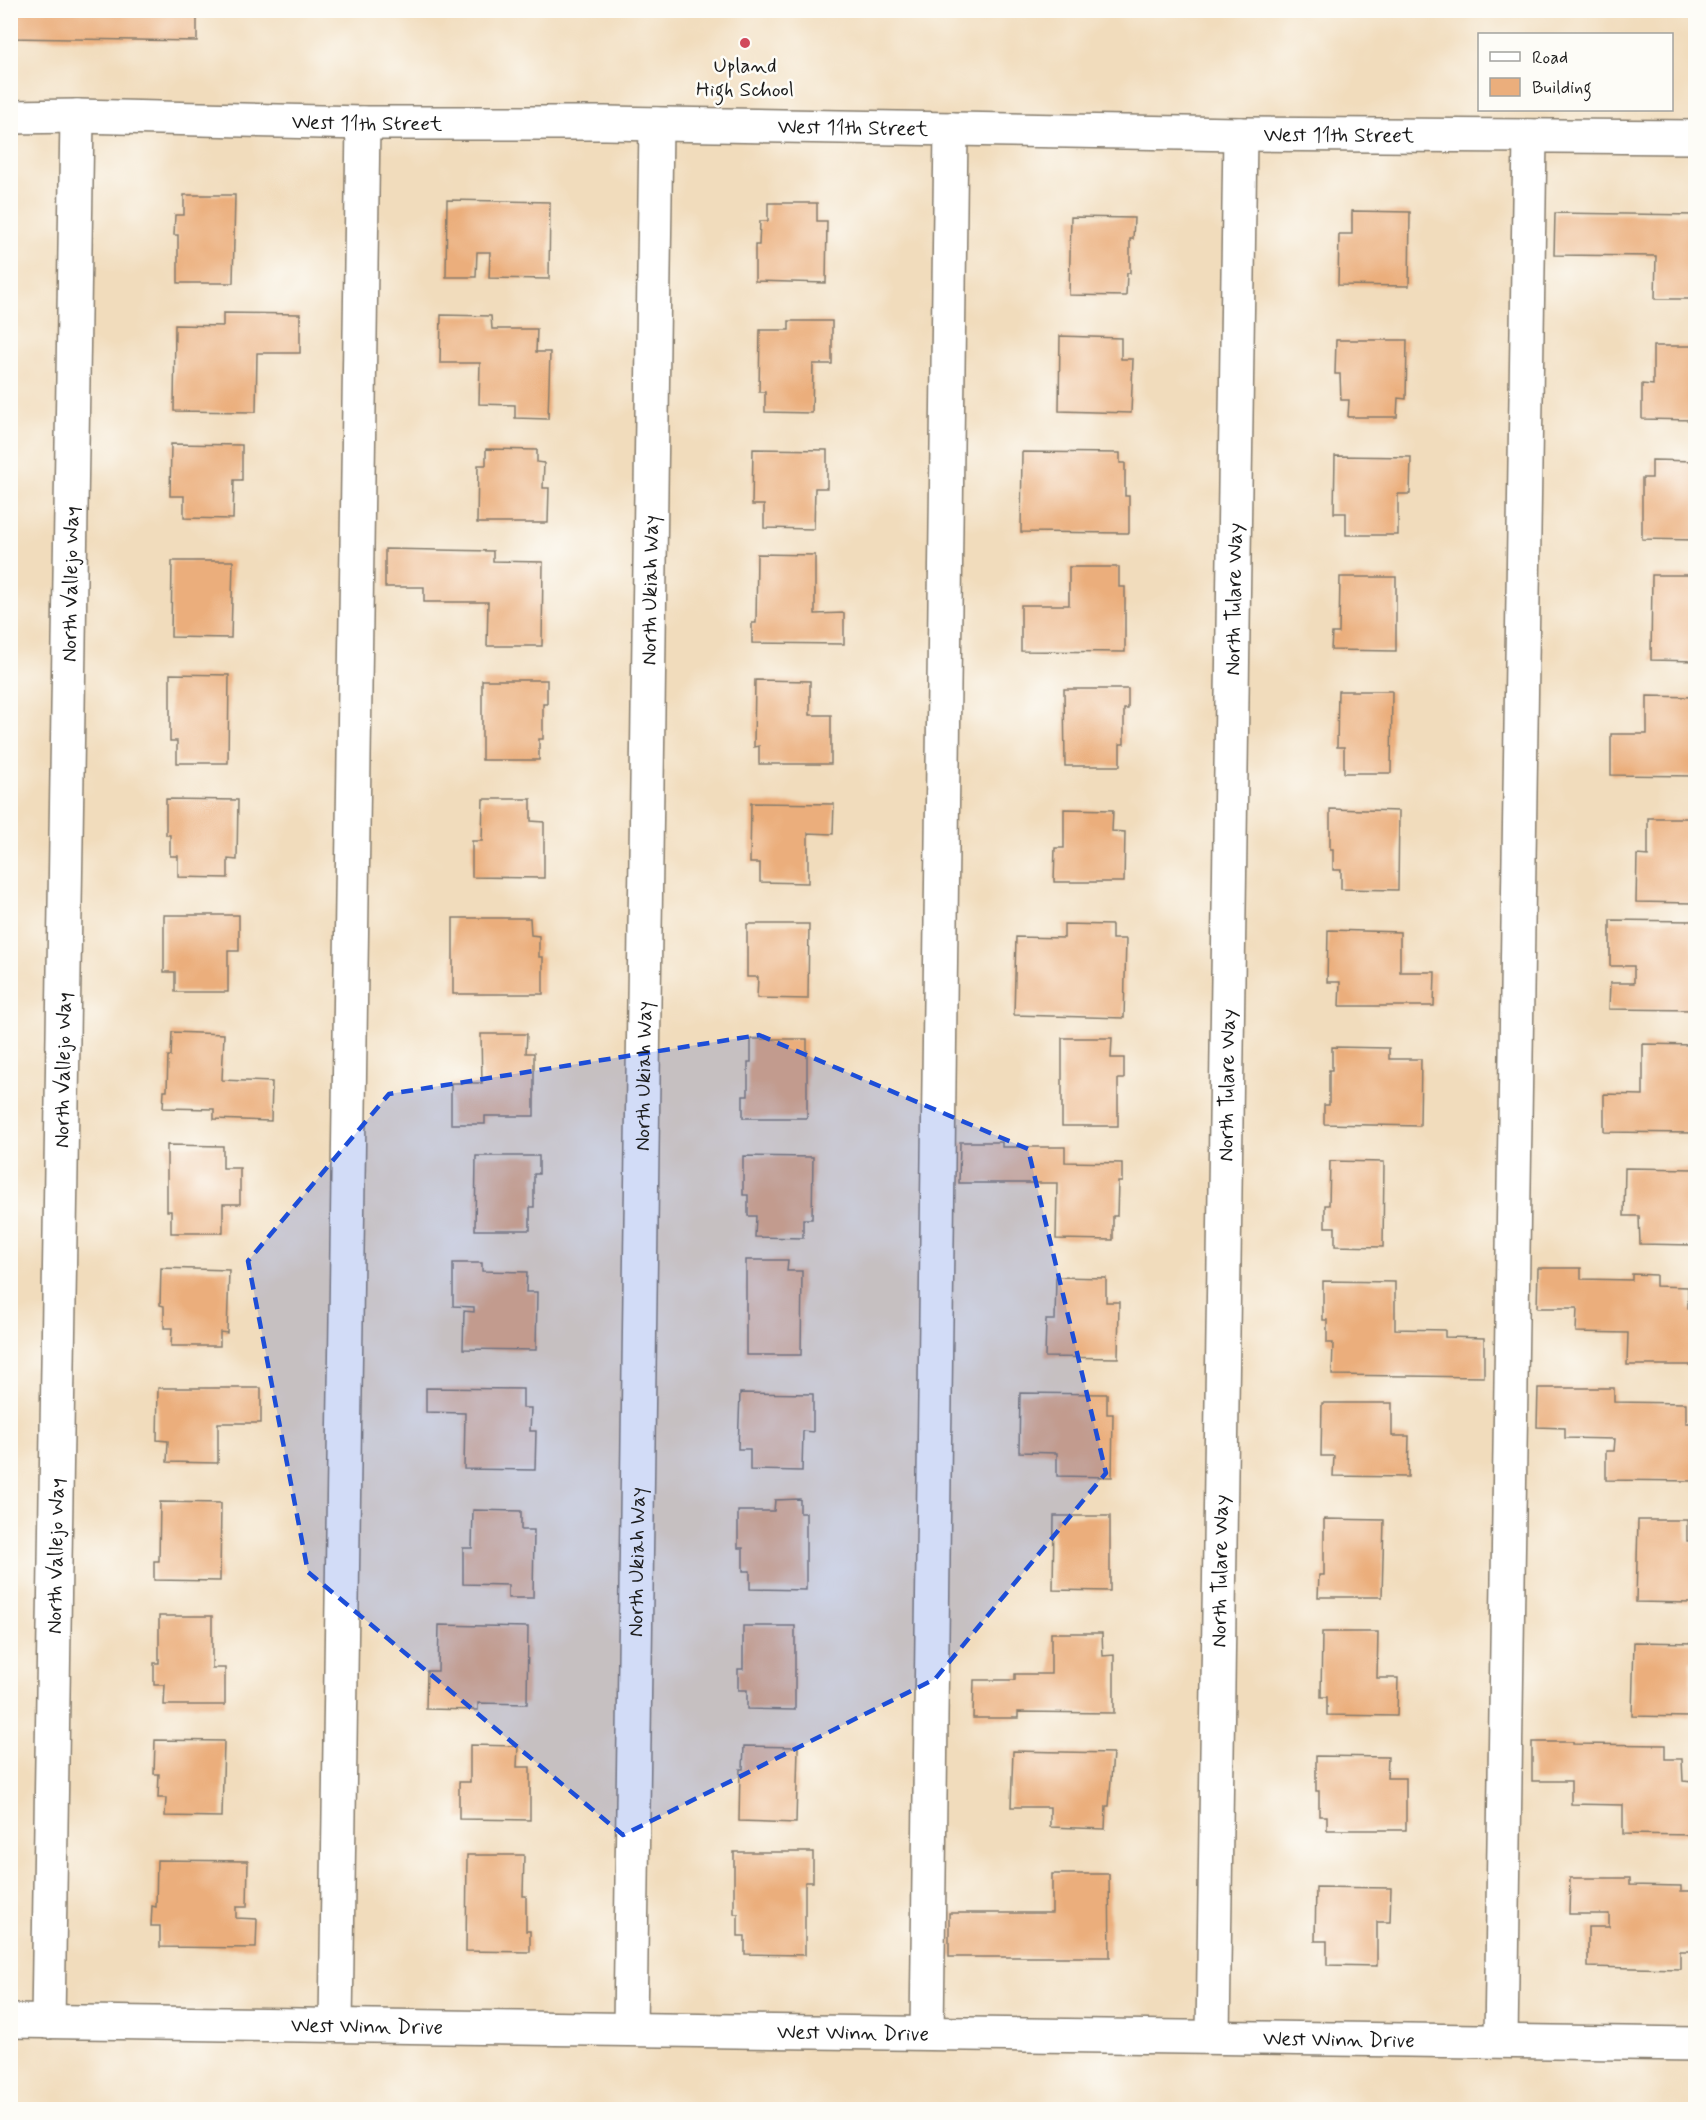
<svg xmlns="http://www.w3.org/2000/svg" width="1706" height="2120" viewBox="0 0 1706 2120" font-family="Mynerve,sans-serif">
	<style>
		.building { fill: #ebae7c }
		.lines { fill: none; stroke-linecap: round; stroke-linejoin: round }
		.minor-casing { stroke: #867c6c; stroke-width: 36 }
		.minor { stroke: #fff; stroke-width: 33 }
		.marked { fill: #1d4ed8; fill-opacity: 0.2; stroke: #1d4ed8; stroke-width: 4.5; stroke-dasharray: 12 8; stroke-linejoin: round }
		.poi-dot { fill: #d1495b; stroke: #fdfcf7; stroke-width: 2 }
		.labels { text-anchor: middle; stroke-width: 5; stroke-linejoin: round; paint-order: stroke }
		.poi-label { font-size: 21px; fill: #1c1c1c; stroke: #fdfcf7 }
		.street-label { font-size: 21px; fill: #1c1c1c; stroke: #fdfcf7 }
	</style>
	<rect width="100%" height="100%" fill="#fdfcf7"/>
	<filter id="ink" filterUnits="userSpaceOnUse"><feTurbulence type="fractalNoise" baseFrequency=".0167" numOctaves="2"/><feDisplacementMap in="SourceGraphic" scale="12" xChannelSelector="R" yChannelSelector="G"/><feConvolveMatrix kernelMatrix="1 2 1 2 8 2 1 2 1" color-interpolation-filters="sRGB"/></filter>
	<filter id="wash" filterUnits="userSpaceOnUse"><feTurbulence type="fractalNoise" baseFrequency=".008" numOctaves="4" result="noise"/><feDisplacementMap in="SourceGraphic" scale="24" xChannelSelector="R" yChannelSelector="G"/><feGaussianBlur stdDeviation="1.35" result="paint"/><feColorMatrix in="noise" values="0 0 0 0 0 0 0 0 0 0 0 0 0 0 0 0 0 1.4 0 .05"/><feComposite in="paint" operator="in"/></filter>
	<g filter="url(#wash)">
		<rect width="100%" height="100%" fill="#f1dcbc"/>
		<g id="blocks">
			<!-- building -->
			<path class="building" d="M10 10H197V41L10 38Z
				M184 195H235L233 283H178V235H174L175 215H184Z
				M447 200 550 202 549 279 489 278 490 252H477L476 277H446Z
				M768 203H817V221H827L826 283 755 281V245H759L760 221H768Z
				M1352 211 1410 212 1409 286 1338 285 1339 234H1352Z
				M1555 213 1696 215V299H1655L1656 256 1554 255Z
				M1071 217 1134 218 1133 239H1130V273H1127L1126 296 1069 295Z
				M223 313 300 314V353H257L256 412 174 411 175 325 223 326Z
				M441 315 491 316 492 329H537L536 352H550L548 419 515 418V405L479 404 480 363H440Z
				M789 321H832V364H813L812 413 765 412V392H759L760 330H789Z
				M1060 336 1121 338V359H1133L1131 413 1059 411Z
				M1336 340H1407L1406 399 1398 398 1397 417H1348L1349 400H1341L1340 374H1335Z
				M1653 346H1696V420L1642 419V384L1653 385Z
				M171 444 242 445V480H234L233 519 184 518V496H170Z
				M486 449 537 450V462L544 463 543 488H549L548 523H477L478 465H486Z
				M753 449 827 450V488H815L814 529 764 528V505H752Z
				M1022 452 1120 453V463H1125V496H1129V533L1021 532Z
				M1335 456 1411 457 1410 494H1398V535H1346V513H1334Z
				M1652 460 1696 461V540L1642 539V478H1652Z
				M385 549 493 551V561L543 562 542 646H487L488 602H424V587H385Z
				M757 554 815 555V614L844 613V644L752 643V623H756Z
				M172 561H233L231 638 171 637Z
				M1069 567H1119V587H1125V652L1021 651V605H1069Z
				M1652 575H1696V661L1651 660Z
				M1340 577H1396V651L1331 650 1332 633H1339Z
				M170 674 229 675 228 763H177V741H170Z
				M482 680H547V704H543V739H539V760H482Z
				M755 680 810 681V715H831V764H759V746L754 747Z
				M1064 689H1128V709H1124V744H1120V766H1065Z
				M1338 691H1392L1391 773H1344V747H1337Z
				M1647 696 1696 697V776L1611 775V734H1647Z
				M166 799 238 800 237 860 228 859V878L178 877V856H170V835H166Z
				M483 799H531V821L544 822V878L472 877V841H482Z
				M751 803 834 804 833 834 808 833V883L760 882V863H750Z
				M1064 809 1113 810 1112 831 1125 832 1124 882H1054L1055 848H1064Z
				M1330 809 1399 811 1398 890 1341 889V870H1333V849H1330Z
				M1648 818H1695L1693 903 1636 902 1637 855 1648 856Z
				M164 915H239V951H228V992H175V972H164Z
				M453 918H530L531 935 539 936V957H543V994H453Z
				M1610 920 1693 921 1692 951 1696 952V1010L1609 1009 1610 983H1634V966H1610Z
				M747 924H809L808 999 757 998 758 977H747Z
				M1064 924 1112 925V939H1126L1124 1018 1014 1015 1016 937 1064 938Z
				M1328 930 1400 932V972H1435L1434 1006H1339L1340 982H1327Z
				M172 1032 224 1034 222 1080 272 1082 271 1121 214 1119V1109L163 1108 164 1091H167L168 1056H171Z
				M481 1034H527L526 1053H534V1116H485V1124H451V1083H482Z
				M1062 1038H1112L1111 1058H1124V1079H1118V1126H1062Z
				M751 1039H807V1118H743V1096H748V1062H751Z
				M1643 1044 1695 1045 1696 1133 1604 1132V1094L1643 1095Z
				M1332 1047 1389 1048V1059H1421L1420 1126 1324 1124V1105H1329V1070H1332Z
				M960 1142H1002V1147H1065V1162L1122 1163V1182H1118L1117 1216H1113V1240L1056 1239 1057 1183H959Z
				M167 1145 223 1146V1168H240V1204H223V1233H171V1211H167Z
				M476 1156H539V1174H534V1207H530V1230H475Z
				M743 1156 813 1157 812 1219H803V1238L755 1237 756 1216H748V1195H743Z
				M1330 1161 1384 1162 1383 1247 1335 1246V1227H1325V1205H1329Z
				M1625 1168 1696 1169 1694 1245 1640 1244 1639 1216H1624Z
				M746 1260H788L787 1271H802L801 1355H746Z
				M453 1263H482V1271L527 1272 526 1292H537L536 1350 463 1349 464 1311 474 1312V1307L453 1306Z
				M161 1268 229 1270 227 1333 220 1332V1346H171L172 1328H164V1306L160 1305Z
				M1538 1268H1581V1279L1632 1280V1274L1656 1275V1286L1688 1287V1309H1696V1365H1627L1628 1333 1576 1332 1577 1308H1537Z
				M1056 1277 1106 1278V1302H1119L1118 1358 1045 1357 1046 1320H1055Z
				M1323 1281 1395 1282V1329L1445 1330V1337L1484 1338V1377L1332 1375 1333 1343H1327V1320H1323Z
				M158 1388H261V1423H218V1463L167 1462 168 1441 157 1440Z
				M426 1388 523 1389V1408H531L530 1431H536L535 1470 464 1469 465 1413 426 1412Z
				M1538 1388H1614V1402L1686 1403V1423H1695L1696 1481 1606 1480V1451H1614L1615 1439 1565 1438V1428L1537 1427Z
				M740 1393 813 1394V1432L803 1431 802 1471 750 1470V1449H738Z
				M1020 1393 1107 1394V1414H1113L1112 1477 1057 1476V1453L1019 1452Z
				M1322 1403H1392V1436H1409L1408 1477 1333 1476 1334 1456H1321Z
				M800 1499V1513H806V1590L750 1589V1571H743V1548H738V1511H774L775 1500Z
				M160 1502 221 1503 220 1581 154 1580V1561H159Z
				M473 1510 521 1511V1530H534L533 1598H508V1585L463 1584V1548H472Z
				M1054 1516H1110V1591L1053 1590Z
				M1324 1519 1384 1520 1382 1597H1318L1319 1575H1324Z
				M1638 1520H1687V1541H1695L1694 1603 1636 1602Z
				M159 1616H212V1668H225V1705H164L165 1685H154V1663H159Z
				M439 1625 528 1627 527 1704 478 1703V1710L426 1709 427 1671H438Z
				M743 1626H795V1710L747 1709V1690H738V1669H743Z
				M1322 1632H1378L1377 1678H1398L1397 1716 1327 1715V1697H1321Z
				M1051 1633H1102L1103 1656 1114 1655V1713L1018 1712V1718H973L974 1680H1015V1674H1051Z
				M1634 1642 1696 1643V1660H1691L1690 1717 1632 1716Z
				M155 1740 224 1741 222 1817 165 1816 166 1798H158L159 1774H154Z
				M1532 1742H1573V1744L1665 1745V1759H1682L1683 1781 1694 1782V1835L1623 1834V1805L1571 1804V1781H1532Z
				M470 1745 518 1746 517 1767H530V1820L459 1819V1782H470Z
				M744 1746 798 1747 796 1823 739 1821 740 1769H743Z
				M1013 1751 1113 1753 1109 1806H1106L1105 1829 1050 1827V1807H1011Z
				M1316 1756 1388 1757 1387 1778H1406V1830H1327V1816H1319V1791H1316Z
				M734 1852H813V1882H805V1955L745 1954V1936H738V1914H734Z
				M467 1855H524L523 1896H526V1931H530V1952L466 1951Z
				M157 1860 248 1861 247 1907H236V1918L257 1919 256 1948 160 1947V1926H151L152 1906 156 1907Z
				M1052 1874H1109L1110 1957H949V1913H1052Z
				M1570 1878H1630V1885L1681 1886V1891H1692V1951H1680V1969L1588 1967V1927H1609V1914H1569Z
				M1316 1887 1391 1888 1390 1922H1377V1966L1327 1965V1941H1315Z"/>
		</g>
	</g>
	<g filter="url(#ink)">
		<use href="#blocks" fill-opacity="0" stroke="#867c6c" stroke-width="1.5"/>
		<g class="lines">
			<!-- minor casing -->
			<g class="minor-casing">
				<g id="minor">
					<path id="s1" d="M10 117 77 116 363 123H605L1240 134 1696 137"/>
					<path id="s2" d="M10 2021 1696 2044"/>
					<path id="s3" d="M48 2022 77 116"/>
					<path d="M336 2025 363 123"/>
					<path id="s4" d="M630 2028 656 124"/>
					<path d="M927 2033 951 129"/>
					<path id="s5" d="M1213 2036 1240 134"/>
					<path d="M1501 2040 1530 136"/>
				</g>
			</g>
			<!-- minor -->
			<use href="#minor" class="minor"/>
		</g>
	</g>
	<!-- marked area -->
	<path class="marked" d="M759 1035 1028 1149 1106 1473 935 1679 623 1835 308 1572 248 1261 389 1094Z"/>
	<!-- markers -->
	<circle class="poi-dot" cx="745" cy="43" r="6"/>
	<g class="labels">
		<!-- poi labels -->
		<g class="poi-label">
			<text x="745" y="72">Upland<tspan x="745" dy="24">High School</tspan></text>
		</g>
		<!-- street labels -->
		<g class="street-label">
			<text dy="7" stroke="none"><textPath href="#s1" startOffset="357">West 11th Street</textPath></text>
			<text dy="7" stroke="none"><textPath href="#s1" startOffset="843">West 11th Street</textPath></text>
			<text dy="7" stroke="none"><textPath href="#s1" startOffset="1329">West 11th Street</textPath></text>
			<text dy="7" stroke="none"><textPath href="#s3" startOffset="1438">North Vallejo Way</textPath></text>
			<text dy="7" stroke="none"><textPath href="#s4" startOffset="1438">North Ukiah Way</textPath></text>
			<text dy="7" stroke="none"><textPath href="#s5" startOffset="1437">North Tulare Way</textPath></text>
			<text dy="7" stroke="none"><textPath href="#s3" startOffset="952">North Vallejo Way</textPath></text>
			<text dy="7" stroke="none"><textPath href="#s4" startOffset="952">North Ukiah Way</textPath></text>
			<text dy="7" stroke="none"><textPath href="#s5" startOffset="951">North Tulare Way</textPath></text>
			<text dy="7" stroke="none"><textPath href="#s3" startOffset="466">North Vallejo Way</textPath></text>
			<text dy="7" stroke="none"><textPath href="#s4" startOffset="466">North Ukiah Way</textPath></text>
			<text dy="7" stroke="none"><textPath href="#s5" startOffset="465">North Tulare Way</textPath></text>
			<text dy="7" stroke="none"><textPath href="#s2" startOffset="357">West Winn Drive</textPath></text>
			<text dy="7" stroke="none"><textPath href="#s2" startOffset="843">West Winn Drive</textPath></text>
			<text dy="7" stroke="none"><textPath href="#s2" startOffset="1329">West Winn Drive</textPath></text>
		</g>
	</g>
	<!-- margin -->
	<rect width="1706" height="2120" fill="none" stroke="#fdfcf7" stroke-width="36"/>
	<!-- legend -->
	<rect x="1478" y="33" width="195" height="78" fill="#fdfcf7" stroke="#a3a29f" stroke-width="1.5"/>
	<rect x="1490" y="52" width="30" height="9" fill="#ffffff" stroke="#a3a29f" stroke-width="1.5"/>
	<text x="1532" y="63" font-size="18" fill="#1c1c1c">Road</text>
	<rect x="1490" y="78" width="30" height="18" fill="#ebae7c" stroke="#a3a29f" stroke-width="1.5"/>
	<text x="1532" y="93" font-size="18" fill="#1c1c1c">Building</text>
</svg>
